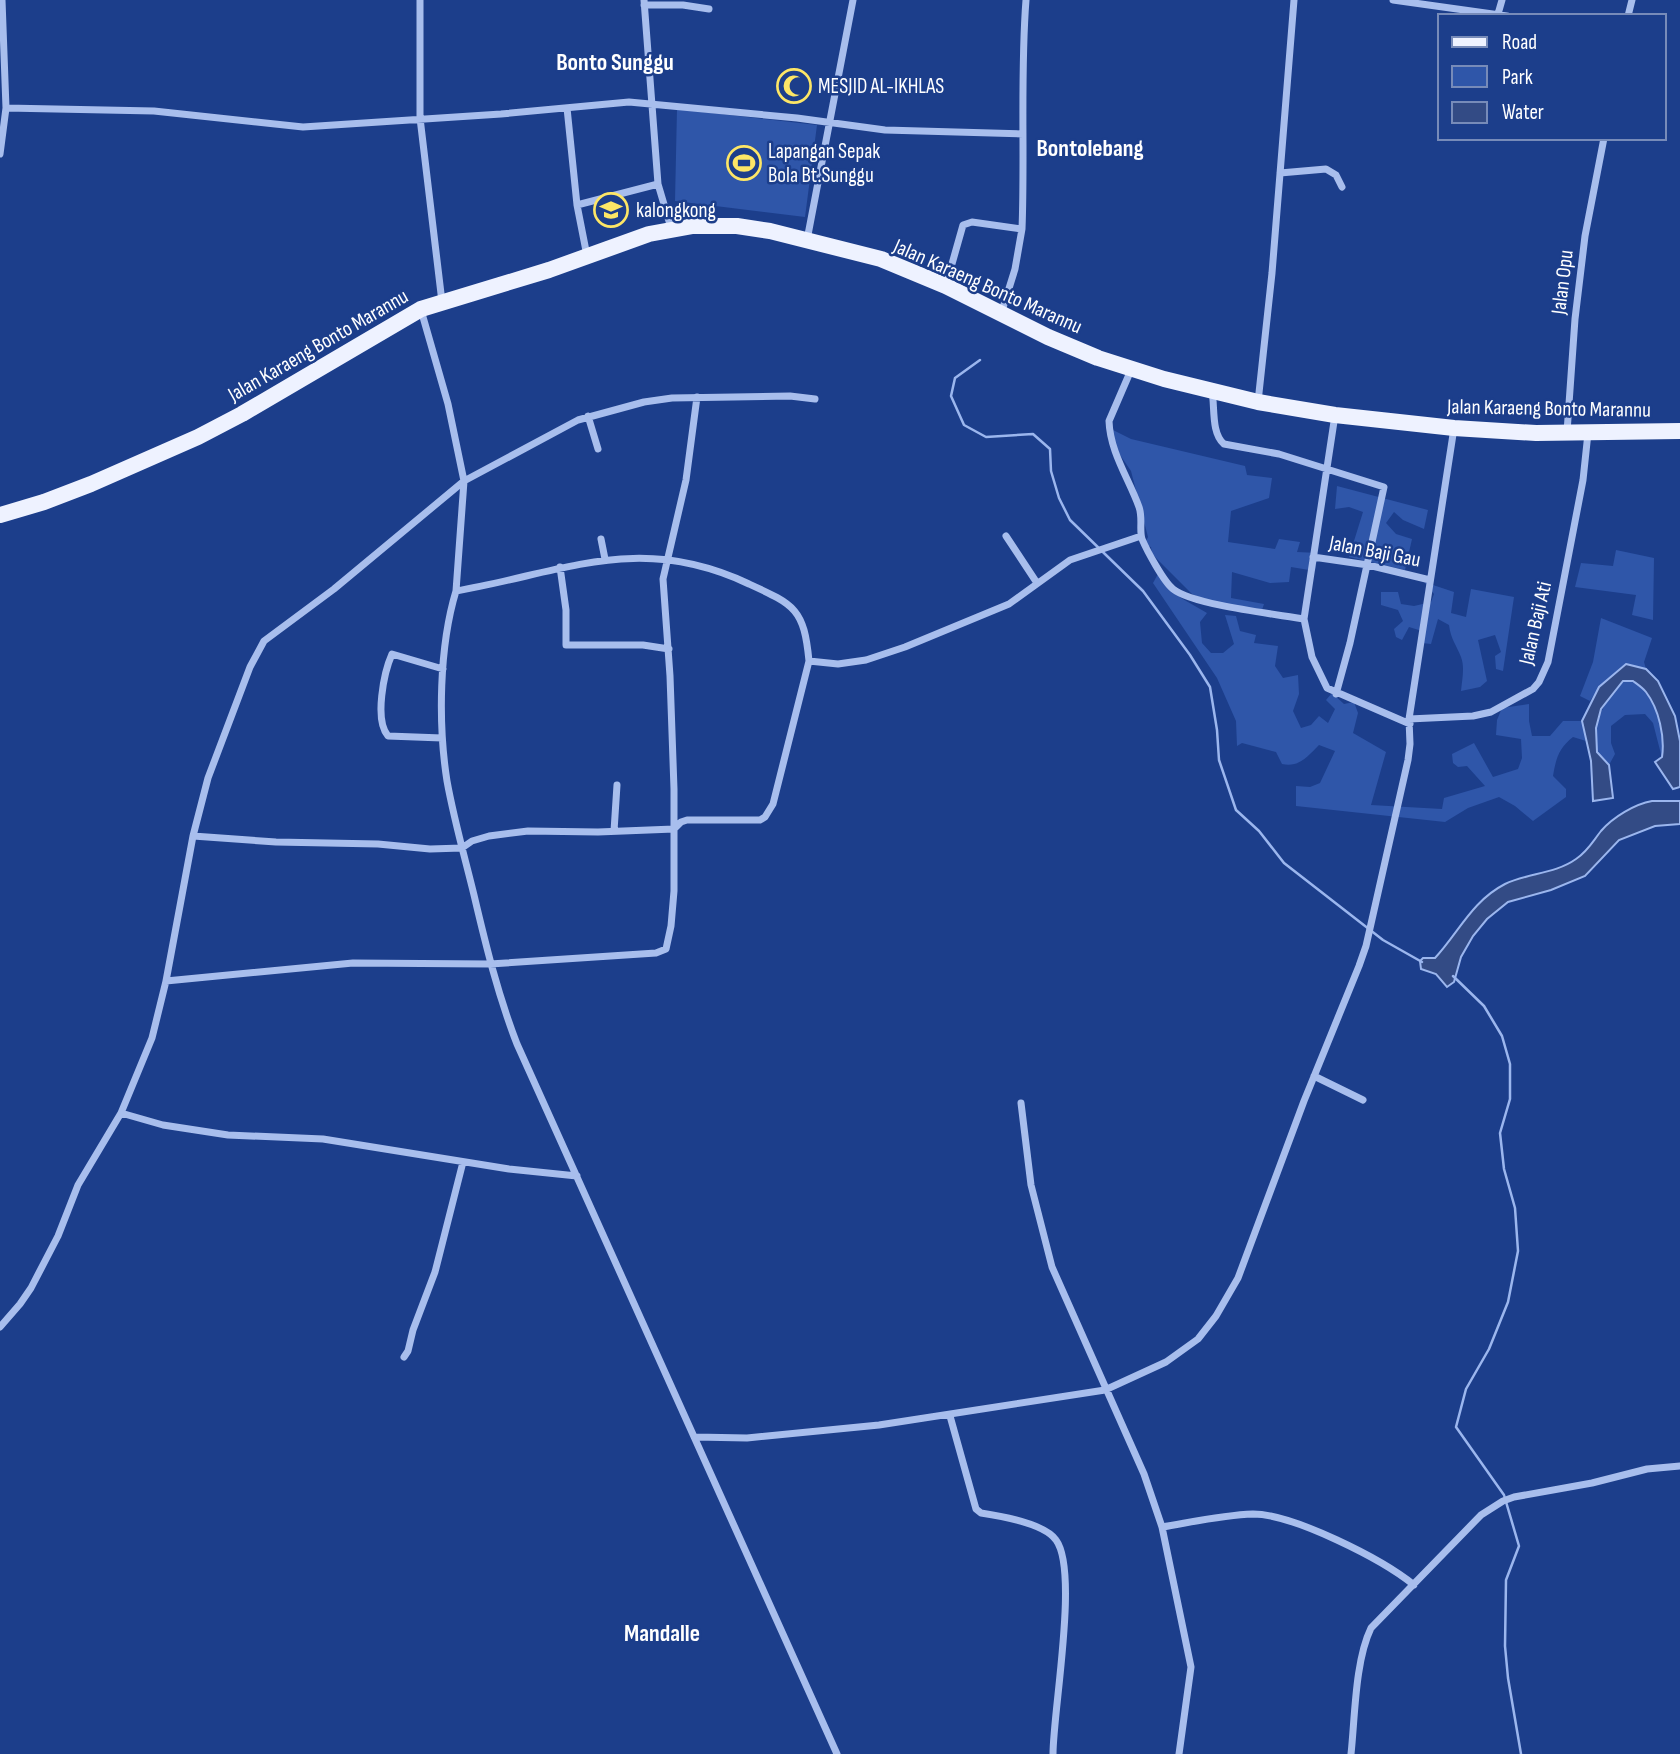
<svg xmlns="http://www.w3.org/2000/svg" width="1680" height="1754" viewBox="0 0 1680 1754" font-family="'Sofia Sans Condensed',sans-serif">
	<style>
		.green { fill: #2f56a9 }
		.water { fill: #334b85; stroke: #9bb6ee; stroke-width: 2 }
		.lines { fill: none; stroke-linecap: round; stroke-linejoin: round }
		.stream { stroke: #9bb6ee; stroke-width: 2.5 }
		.street { stroke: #a8beed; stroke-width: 7 }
		.primary { stroke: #eef2ff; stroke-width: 16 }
		.labels { text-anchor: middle; stroke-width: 5; stroke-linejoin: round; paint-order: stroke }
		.poi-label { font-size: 21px; fill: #fff; stroke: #1c3e8b; text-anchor: start }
		.street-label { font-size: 21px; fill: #fff; stroke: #1c3e8b }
		.quarter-label { font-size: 24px; font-weight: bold; fill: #fff; stroke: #1c3e8b }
	</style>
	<rect width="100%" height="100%" fill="#1c3e8b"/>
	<!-- green -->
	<path class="green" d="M677 109 817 125 805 217 675 201Z
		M1109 428 1131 439 1245 466 1247 475 1272 478 1269 498 1231 511 1228 542 1275 549 1279 539 1300 542 1297 552 1318 553 1315 571 1291 567 1289 582 1270 583 1232 572 1231 598 1264 604 1261 613 1215 604 1192 594 1152 554 1151 547 1144 545 1148 537 1131 471 1116 449Z
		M1337 486 1428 510 1424 529 1403 520 1394 512 1386 523 1396 534 1412 539 1405 570 1349 557 1363 512 1349 507 1335 509Z
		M1616 550 1654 558 1653 620 1632 615 1636 595 1575 587 1581 563 1613 566Z
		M1158 574 1181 598 1207 613 1200 622 1202 643 1211 653H1223L1234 644 1225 615 1236 616 1240 631 1256 635 1254 643 1278 646 1275 666 1283 678 1298 675 1299 694 1293 711 1301 728 1311 725 1319 716 1328 723 1335 709 1326 700 1332 693 1344 704 1354 702 1358 713 1353 733 1386 752 1371 805 1442 809 1444 798 1485 786 1467 766 1458 767 1453 763 1452 754 1474 743 1493 777 1518 769 1522 758 1521 739 1496 735 1497 720 1502 708 1529 704V721L1532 736H1550L1563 721H1582L1586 741 1573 737C1559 748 1556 758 1553 776L1566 789V797L1533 821 1515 806 1499 797 1468 808 1445 822 1296 806V786L1310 787 1320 783 1335 751 1319 745C1308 756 1299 768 1282 764L1276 752 1242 743 1237 746 1236 721 1217 678 1153 583Z
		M1424 582 1454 592 1451 613 1466 617 1471 589 1514 597 1503 671 1496 669 1495 656 1501 652 1495 635 1478 640 1487 681 1480 687 1461 691C1462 680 1465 667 1461 657 1456 644 1451 640 1449 625L1438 619 1431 644 1422 643V631L1409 627 1402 640 1396 637 1394 629 1403 621 1398 610 1381 605V592H1398L1401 604 1414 606 1431 602 1434 594Z
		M1601 618 1652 638 1644 662 1646 669 1626 664 1599 687 1590 701 1580 696 1593 662Z
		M1623 681H1633C1637 684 1643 688 1646 692 1659 709 1665 737 1662 758L1653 723 1645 714 1625 715 1611 726V743L1615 754 1609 765C1579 742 1603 702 1623 681Z"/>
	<!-- water -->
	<path class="water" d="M1626 664 1646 669 1658 681 1675 716 1680 741V787L1673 789 1655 762 1662 757C1665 737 1659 709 1646 692 1643 688 1637 684 1633 681H1623L1601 709 1596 728 1597 752 1609 765 1613 798 1593 801 1591 761 1582 721 1599 687Z
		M1652 801H1680V824L1655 826 1619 840 1585 876 1551 890 1508 902 1487 919 1473 936 1461 957 1454 982 1447 987 1436 974 1421 969 1420 961 1423 958H1435C1459 932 1472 901 1505 884 1528 873 1555 874 1576 859 1588 851 1593 841 1601 831 1613 817 1635 804 1652 801Z"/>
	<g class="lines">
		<!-- stream -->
		<path class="stream" d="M980 360 955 378 951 396 964 425 986 437 1033 434 1050 449 1051 471 1059 498 1070 520 1143 591 1190 655 1210 687 1217 730 1219 760 1236 810 1259 831 1284 863 1383 940 1422 962
			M1453 976 1484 1006 1502 1036 1510 1064V1099L1500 1133 1504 1169 1515 1208 1518 1251 1508 1302 1489 1349 1466 1389 1456 1427 1504 1495 1519 1546 1506 1580 1505 1646 1508 1678 1521 1754"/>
		<!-- street -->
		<path class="street" d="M420 0V118L442 302
			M644 0 658 184 671 228
			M1393 0 1507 16
			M644 5H683L709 9
			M1498 14 1502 0
			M1628 16 1632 0
			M6 108 154 111 303 127 501 114 629 102 797 118 885 130 1023 134
			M567 108 577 205 587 256
			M0 154 6 108 2 0
			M1280 173 1326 169 1336 175 1342 187
			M577 205 658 184
			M807 240 853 0
			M946 285 963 225 972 222 1022 229C1025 153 1020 76 1026 0
			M421 310 448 404 464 481 456 591C439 647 438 724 447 781 454 820 465 858 474 895 486 946 498 995 517 1044L837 1754
			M1001 314 1015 269 1022 229
			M1131 370 1109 421C1110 452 1129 479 1139 507 1143 518 1139 530 1142 539 1147 551 1164 582 1173 589 1193 605 1275 614 1304 619L1312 657 1327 688 1410 724
			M1212 391C1215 407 1211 433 1224 444L1279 454 1384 487 1350 643 1336 694
			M1258 402 1272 273 1294 0
			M588 416 598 449
			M1567 432 1575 319 1585 236 1604 138
			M1006 536 1037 583
			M601 539 605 559
			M1313 557 1368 565 1430 580
			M560 567 566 610V645H643L669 649
			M456 591C565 572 639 532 749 584 795 605 804 609 809 661
			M1304 619 1335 415
			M1409 719 1473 716 1491 712 1533 689 1539 682 1548 662 1583 480 1588 433
			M442 738 388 736C374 720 384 672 392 654L443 669
			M614 831 617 785
			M193 836 276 842 378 844 430 849 462 848 472 841 489 836 528 831 598 832 674 829 681 822 687 820H760L765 817 773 804 809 661 838 664 866 660 905 647 1009 604 1070 560 1141 536
			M166 981 353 963 490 964 656 953 666 949 671 926 674 891V789L670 676 663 579 686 480 697 397
			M1314 1076 1363 1100
			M1021 1103 1031 1185 1052 1267 1144 1474 1162 1527 1191 1667 1179 1754
			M121 1113 152 1038 166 981 193 836 208 778 250 667 264 641 334 589 464 481 578 420 644 402 672 398 790 396 815 399
			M0 1327 20 1304 31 1288 58 1236 78 1185 121 1113 163 1125 228 1135 323 1139 509 1169 577 1176
			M404 1357 408 1351 413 1330 435 1272 463 1162
			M950 1416 976 1509 981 1513C1001 1516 1044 1523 1056 1540 1079 1571 1053 1711 1053 1754
			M695 1437 747 1438 879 1425 1105 1390 1166 1362 1198 1339 1216 1316 1238 1278 1304 1101 1359 966 1366 946 1408 760 1410 744 1409 719 1454 428
			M1162 1527C1192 1522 1223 1515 1253 1514 1293 1514 1382 1559 1414 1585
			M1351 1754C1355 1717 1355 1661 1371 1628L1481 1515 1503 1501 1514 1497 1592 1483 1647 1469 1680 1466"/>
		<!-- primary -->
		<path class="primary" d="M0 515 44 502 91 484 198 437 242 414 421 309 549 270 649 234 693 226H737L770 231 881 259 946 286 1048 337 1098 358 1164 379 1258 402 1335 415 1454 428 1536 433 1680 431"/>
	</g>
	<!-- icons -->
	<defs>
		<g id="mosque-ring" transform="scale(1.75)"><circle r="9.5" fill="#1c3e8b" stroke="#fde666" stroke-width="1.5"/><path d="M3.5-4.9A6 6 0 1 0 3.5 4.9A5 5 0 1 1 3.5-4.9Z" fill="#fde666"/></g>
		<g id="stadium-ring" transform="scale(1.75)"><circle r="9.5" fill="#1c3e8b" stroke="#fde666" stroke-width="1.5"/><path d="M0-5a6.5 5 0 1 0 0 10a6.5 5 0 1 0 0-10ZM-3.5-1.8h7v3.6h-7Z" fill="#fde666"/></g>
		<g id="school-ring" transform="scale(1.75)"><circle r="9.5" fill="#1c3e8b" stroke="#fde666" stroke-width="1.5"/><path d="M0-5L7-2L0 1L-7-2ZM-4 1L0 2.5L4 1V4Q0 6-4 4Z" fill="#fde666"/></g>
	</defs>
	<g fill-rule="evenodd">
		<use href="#mosque-ring" x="794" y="86"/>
		<use href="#stadium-ring" x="744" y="163"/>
		<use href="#school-ring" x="611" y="210"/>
	</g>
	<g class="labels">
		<!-- poi labels -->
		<g class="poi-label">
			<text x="818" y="93">MESJID AL-IKHLAS</text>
			<text x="768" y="158">Lapangan Sepak<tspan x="768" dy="24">Bola Bt.Sunggu</tspan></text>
			<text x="636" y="217">kalongkong</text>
		</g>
		<!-- street labels -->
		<g class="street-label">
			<text transform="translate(1562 282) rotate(-83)" y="7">Jalan Opu</text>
			<text transform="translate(988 286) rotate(24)" y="7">Jalan Karaeng Bonto Marannu</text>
			<text transform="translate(318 345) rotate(-30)" y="7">Jalan Karaeng Bonto Marannu</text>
			<text transform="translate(1549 408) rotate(1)" y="7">Jalan Karaeng Bonto Marannu</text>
			<text transform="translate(1375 551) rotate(11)" y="7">Jalan Baji Gau</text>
			<text transform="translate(1535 623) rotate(-77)" y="7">Jalan Baji Ati</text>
		</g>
		<!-- quarter labels -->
		<g class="quarter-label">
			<text x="615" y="70">Bonto Sunggu</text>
			<text x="1090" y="156">Bontolebang</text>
			<text x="662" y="1641">Mandalle</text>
		</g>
	</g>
	<!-- legend -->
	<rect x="1438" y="14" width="228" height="126" fill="#1c3e8b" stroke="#778bb9" stroke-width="2"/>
	<rect x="1452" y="37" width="35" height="10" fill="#eef2ff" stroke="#778bb9" stroke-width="2"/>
	<text x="1502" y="49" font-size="21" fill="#ffffff">Road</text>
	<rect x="1452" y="66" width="35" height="21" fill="#2f56a9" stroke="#778bb9" stroke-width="2"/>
	<text x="1502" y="84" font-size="21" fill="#ffffff">Park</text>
	<rect x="1452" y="102" width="35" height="21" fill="#334b85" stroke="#778bb9" stroke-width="2"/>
	<text x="1502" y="119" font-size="21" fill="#ffffff">Water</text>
</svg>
